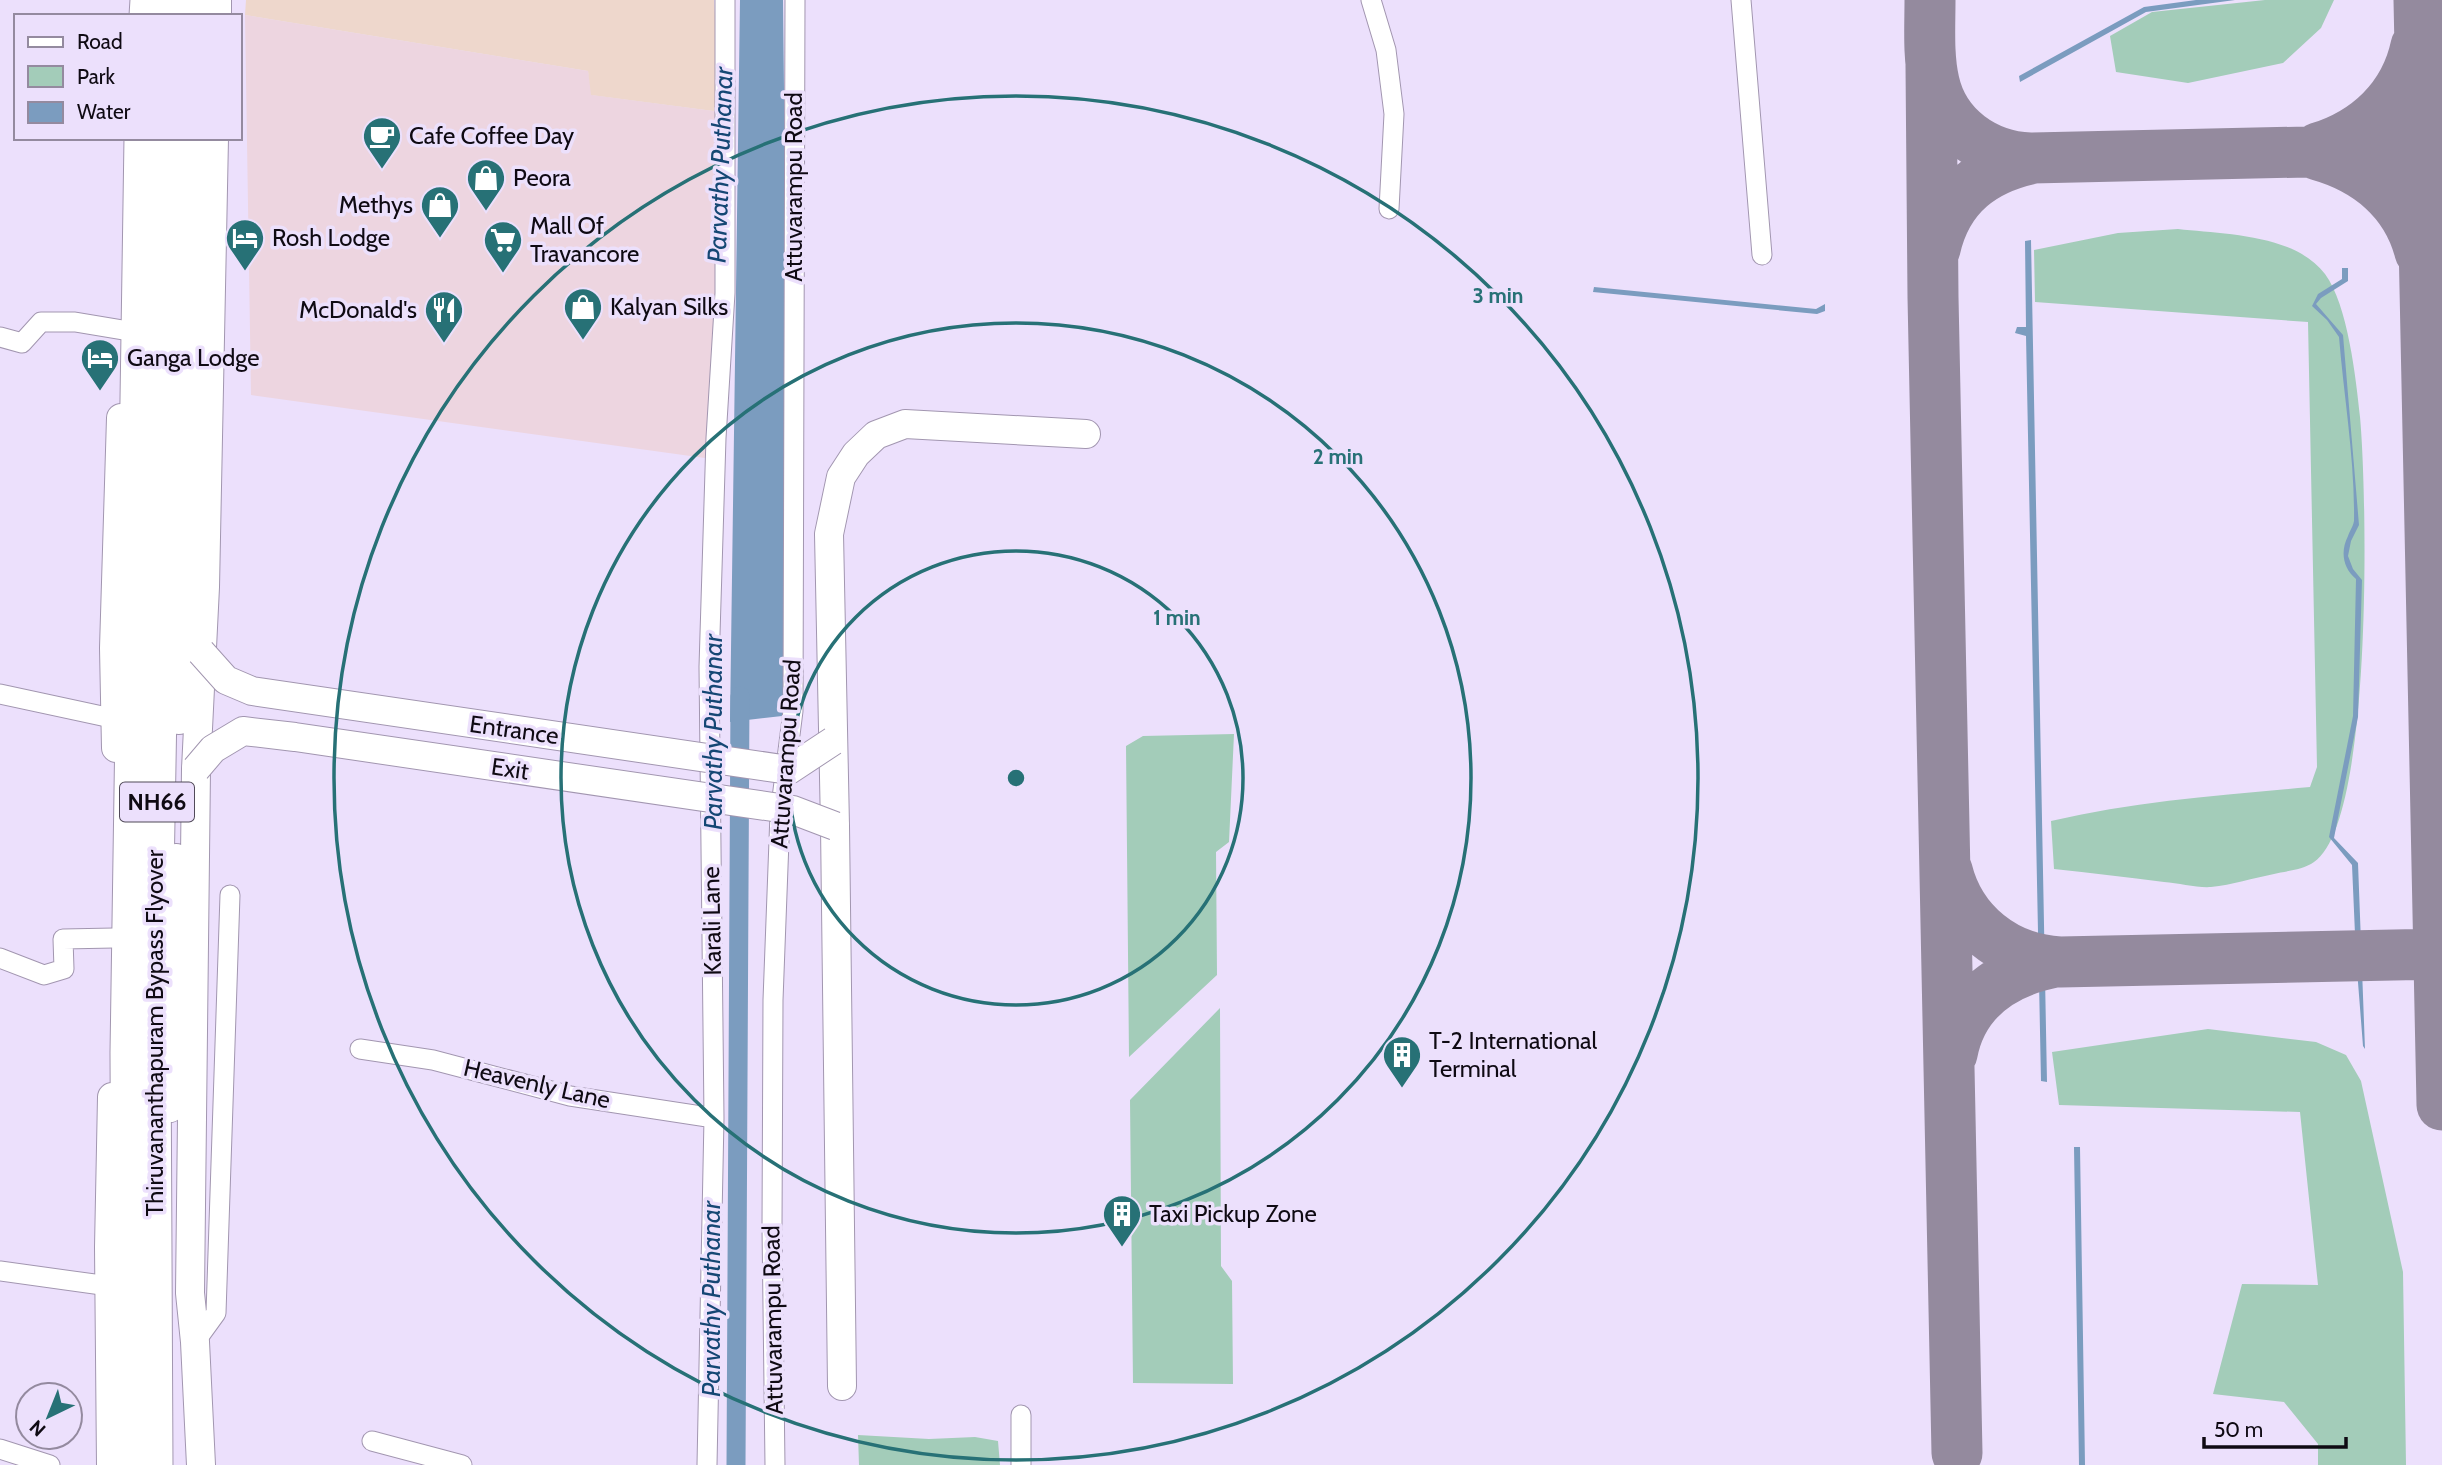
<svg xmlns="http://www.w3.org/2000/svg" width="2442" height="1465" viewBox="0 0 2442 1465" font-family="Cabin,sans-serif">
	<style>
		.commercial { fill: #edd5e0 }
		.medical { fill: #eed7cc }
		.green { fill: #a3ccb9 }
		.water { fill: #7b9cbf }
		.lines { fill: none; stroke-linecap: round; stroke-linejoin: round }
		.canal { stroke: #7b9cbf; stroke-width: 19 }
		.taxiway { stroke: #948a9e; stroke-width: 51 }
		.street-casing { stroke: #a296b0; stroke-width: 21 }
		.secondary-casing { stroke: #a296b0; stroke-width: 30 }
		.highway-casing { stroke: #a296b0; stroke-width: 37 }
		.street { stroke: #fff; stroke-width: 19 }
		.secondary { stroke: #fff; stroke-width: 28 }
		.highway { stroke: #fff; stroke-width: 35 }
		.secondary-bridge-casing { stroke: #a296b0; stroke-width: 30; stroke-linecap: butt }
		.secondary-bridge { stroke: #fff; stroke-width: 28 }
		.ring { fill: none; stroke: #277176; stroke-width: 3.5 }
		.labels { text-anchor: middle; stroke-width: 7; stroke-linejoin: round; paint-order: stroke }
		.shield { fill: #ece0fc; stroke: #514a59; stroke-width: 2 }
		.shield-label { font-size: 23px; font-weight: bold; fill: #0f0a13 }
		.poi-label { font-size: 24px; fill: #0f0a13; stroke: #ece0fc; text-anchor: start }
		.street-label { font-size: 24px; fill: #0f0a13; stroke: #ece0fc }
		.water-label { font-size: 26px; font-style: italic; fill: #154774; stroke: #ece0fc }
		.centre { fill: #277176; stroke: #ece0fc; stroke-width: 3.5 }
		.ring-label { font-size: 21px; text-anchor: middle; font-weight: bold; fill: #277176; stroke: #ece0fc; stroke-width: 7; stroke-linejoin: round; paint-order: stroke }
	</style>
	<rect width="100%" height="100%" fill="#ece0fc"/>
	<!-- commercial -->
	<path class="commercial" d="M245 15 588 71 592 95 721 112 712 459 251 395Z"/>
	<!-- medical -->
	<path class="medical" d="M246 0H714L721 112 591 95 588 71 245 15Z"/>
	<!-- green -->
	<path class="green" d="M2265 0H2334L2321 28 2283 63 2188 83 2116 72 2110 36 2152 12Z
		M2178 229C2223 234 2295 234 2325 274 2348 305 2356 379 2360 417 2367 491 2374 822 2314 862 2303 870 2286 871 2274 874 2253 878 2232 885 2211 887 2197 888 2179 883 2164 882 2127 877 2091 873 2054 869L2051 821C2136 801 2223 795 2310 787L2317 767 2308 322 2035 302 2034 250 2118 233Z
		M1234 734 1229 842 1216 852 1217 975 1129 1057 1126 746 1143 736Z
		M1220 1008 1221 1266 1232 1281 1233 1384 1133 1383 1130 1100Z
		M2208 1029 2316 1042 2346 1055 2361 1081 2403 1272 2406 1465H2318V1444L2284 1402 2213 1394 2242 1284 2318 1285 2300 1112 2059 1105 2052 1052Z
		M858 1435 929 1439 975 1437 998 1441 1000 1465H859Z"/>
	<!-- water -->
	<path class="water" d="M740 0H783L791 715 730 722Z
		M2196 0H2235L2146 12 2020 82 2019 76 2144 7Z
		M2031 240 2047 1082 2041 1081 2026 336 2015 333 2017 327H2026L2025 241Z
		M2342 268H2348V281L2321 298 2316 304 2343 335 2359 525 2351 541 2348 556 2353 569 2362 580 2358 717 2334 838 2358 863 2365 1049 2363 1046 2356 957 2352 865 2329 837 2353 716 2356 579C2343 568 2340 552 2348 536 2350 530 2353 527 2354 521 2355 460 2344 398 2339 337L2327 320 2312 306 2318 294 2342 279Z
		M1594 287 1816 309 1825 304V311L1817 314 1593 292Z
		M2074 1147H2080L2085 1465H2079Z"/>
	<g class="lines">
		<!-- canal -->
		<path class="canal" d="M736 1465 740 696"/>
		<!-- taxiway -->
		<path class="taxiway" d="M1930 0C1930 27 1928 56 1934 82 1944 128 1986 156 2030 158L2442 149
			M2419 0 2442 1105
			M1931 65 1933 297 1957 1453
			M2318 148C2367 133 2405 98 2416 46
			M2318 155C2368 169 2407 201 2420 252
			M1935 249C1947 195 1984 168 2035 158
			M1947 870C1960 923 2005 959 2060 962L2442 954
			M1952 1054C1962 999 2004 972 2055 962H2047"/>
		<!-- street casing -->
		<g class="street-casing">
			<path id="street" d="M1371 0 1386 50 1394 114 1389 209
				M1741 0 1762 255
				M0 337 22 343 41 322H75L123 330
				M0 694 116 719
				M0 958 44 975 64 969 63 939 114 938
				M360 1049 433 1060 570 1096 714 1118
				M0 1271 109 1286
				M195 1342 216 1313 230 895
				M372 1441 462 1465
				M0 1449 50 1465
				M707 1465 714 1118 709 667 716 438 725 293V0
				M775 1465 772 1228 773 1000 780 814 793 711 795 0
				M1021 1465V1415"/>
		</g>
		<!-- secondary casing -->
		<g class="secondary-casing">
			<path id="secondary" d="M196 16 197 0
				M217 16V0
				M179 720 191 138
				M116 748 114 648 121 418
				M170 1108 176 858
				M842 1386 835 826 829 534 841 477 856 454 876 435 905 424 1086 434
				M111 1465 109 1247 112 1097
				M201 1465 195 1342 190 1293 196 769 205 587 214 138"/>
		</g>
		<!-- highway casing -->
		<g class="highway-casing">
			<path id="highway" d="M147 16 148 0
				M175 16 176 0
				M130 1465 128 1053 142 138
				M155 1465 153 1048 169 138"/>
		</g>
		<!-- street -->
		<use href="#street" class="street"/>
		<!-- secondary -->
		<use href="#secondary" class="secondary"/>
		<!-- highway -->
		<use href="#highway" class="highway"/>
		<!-- secondary-bridge casing -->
		<g class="secondary-bridge-casing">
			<path id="secondary-bridge" d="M201 652 226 680 252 691 789 770 833 741
				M196 769 213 749 243 731 295 737 793 810 835 826"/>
		</g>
		<!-- secondary-bridge -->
		<use href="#secondary-bridge" class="secondary-bridge"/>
	</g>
	<!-- distance rings -->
	<g class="ring">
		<circle cx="1016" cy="778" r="227"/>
		<circle cx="1016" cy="778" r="455"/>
		<circle cx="1016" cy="778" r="682"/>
	</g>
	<!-- icons -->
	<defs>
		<g id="cafe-pin" transform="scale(2.0125)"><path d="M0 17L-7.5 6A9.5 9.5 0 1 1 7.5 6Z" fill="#277176" stroke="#ece0fc"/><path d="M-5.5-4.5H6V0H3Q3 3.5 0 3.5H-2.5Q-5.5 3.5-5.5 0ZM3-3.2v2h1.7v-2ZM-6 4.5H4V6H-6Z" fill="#fff"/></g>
		<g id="shop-pin" transform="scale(2.0125)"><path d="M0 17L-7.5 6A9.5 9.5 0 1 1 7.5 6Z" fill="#277176" stroke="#ece0fc"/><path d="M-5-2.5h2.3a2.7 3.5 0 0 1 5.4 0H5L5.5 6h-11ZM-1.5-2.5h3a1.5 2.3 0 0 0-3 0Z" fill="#fff"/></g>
		<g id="hotel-pin" transform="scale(2.0125)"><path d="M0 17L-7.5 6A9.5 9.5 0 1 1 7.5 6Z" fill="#277176" stroke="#ece0fc"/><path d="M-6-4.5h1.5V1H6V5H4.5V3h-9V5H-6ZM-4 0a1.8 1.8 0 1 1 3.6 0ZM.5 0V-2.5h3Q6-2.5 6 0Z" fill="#fff"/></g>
		<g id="supermarket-pin" transform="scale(2.0125)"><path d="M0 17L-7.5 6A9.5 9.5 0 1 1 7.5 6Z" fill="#277176" stroke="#ece0fc"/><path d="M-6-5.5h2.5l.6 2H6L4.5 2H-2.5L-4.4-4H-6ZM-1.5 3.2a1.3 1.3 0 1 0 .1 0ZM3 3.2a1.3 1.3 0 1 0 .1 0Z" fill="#fff"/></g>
		<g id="restaurant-pin" transform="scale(2.0125)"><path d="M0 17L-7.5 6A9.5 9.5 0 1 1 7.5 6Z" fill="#277176" stroke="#ece0fc"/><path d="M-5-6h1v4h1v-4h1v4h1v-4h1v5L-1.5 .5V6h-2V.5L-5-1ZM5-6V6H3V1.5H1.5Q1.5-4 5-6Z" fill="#fff"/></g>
		<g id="building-pin" transform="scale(2.0125)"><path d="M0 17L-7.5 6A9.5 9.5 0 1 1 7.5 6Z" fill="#277176" stroke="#ece0fc"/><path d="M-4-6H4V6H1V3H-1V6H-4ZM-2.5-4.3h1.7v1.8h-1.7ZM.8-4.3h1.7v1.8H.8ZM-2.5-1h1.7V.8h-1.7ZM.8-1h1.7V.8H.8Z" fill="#fff"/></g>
	</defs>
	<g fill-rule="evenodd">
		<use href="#cafe-pin" x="382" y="136"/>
		<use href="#shop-pin" x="486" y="178"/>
		<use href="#shop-pin" x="440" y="205"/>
		<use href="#hotel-pin" x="245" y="238"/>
		<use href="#supermarket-pin" x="503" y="240"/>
		<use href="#shop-pin" x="583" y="307"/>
		<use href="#restaurant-pin" x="444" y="310"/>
		<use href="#hotel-pin" x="100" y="358"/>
		<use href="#building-pin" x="1402" y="1055"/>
		<use href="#building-pin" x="1122" y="1214"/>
	</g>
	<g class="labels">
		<!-- shield labels -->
		<rect class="shield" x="120" y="782.5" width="74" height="39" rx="5"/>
		<g class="shield-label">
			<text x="157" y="810">NH66</text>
		</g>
		<!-- poi labels -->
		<g class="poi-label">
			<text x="409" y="144">Cafe Coffee Day</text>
			<text x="513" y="186">Peora</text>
			<text x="413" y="213" text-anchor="end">Methys</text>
			<text x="530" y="234">Mall Of<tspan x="530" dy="28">Travancore</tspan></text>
			<text x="272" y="246">Rosh Lodge</text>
			<text x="610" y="315">Kalyan Silks</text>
			<text x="417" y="318" text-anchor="end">McDonald's</text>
			<text x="127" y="366">Ganga Lodge</text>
			<text x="1429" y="1049">T-2 International<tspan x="1429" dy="28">Terminal</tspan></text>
			<text x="1149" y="1222">Taxi Pickup Zone</text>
		</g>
		<!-- street labels -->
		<g class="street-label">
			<text transform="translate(794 187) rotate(-90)" y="8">Attuvarampu Road</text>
			<text transform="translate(514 730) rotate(8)" y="8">Entrance</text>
			<text transform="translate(786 754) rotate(-86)" y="8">Attuvarampu Road</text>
			<text transform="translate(510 769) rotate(8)" y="8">Exit</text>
			<text transform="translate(712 921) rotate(-91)" y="8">Karali Lane</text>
			<text transform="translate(155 1033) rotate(-90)" y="8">Thiruvananthapuram Bypass Flyover</text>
			<text transform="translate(537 1084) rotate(13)" y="8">Heavenly Lane</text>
			<text transform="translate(773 1320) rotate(-91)" y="8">Attuvarampu Road</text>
		</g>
		<!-- water labels -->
		<g class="water-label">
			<text transform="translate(720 165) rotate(-88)" y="9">Parvathy Puthanar</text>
			<text transform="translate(713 732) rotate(-90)" y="9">Parvathy Puthanar</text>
			<text transform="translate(711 1299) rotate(-90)" y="9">Parvathy Puthanar</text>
		</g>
	</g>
	<circle cx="1016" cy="778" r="10" class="centre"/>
	<g class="ring-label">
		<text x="1498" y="303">3 min</text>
		<text x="1338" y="464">2 min</text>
		<text x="1177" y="625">1 min</text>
	</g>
	<!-- legend -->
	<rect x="14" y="14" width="228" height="126" fill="#ece0fc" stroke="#948a9f" stroke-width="2"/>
	<rect x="28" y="37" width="35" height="10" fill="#ffffff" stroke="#948a9f" stroke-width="2"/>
	<text x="77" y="49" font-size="21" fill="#0f0a13">Road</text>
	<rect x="28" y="66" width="35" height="21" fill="#a3ccb9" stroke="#948a9f" stroke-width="2"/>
	<text x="77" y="84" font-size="21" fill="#0f0a13">Park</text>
	<rect x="28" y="102" width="35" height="21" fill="#7b9cbf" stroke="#948a9f" stroke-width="2"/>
	<text x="77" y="119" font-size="21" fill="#0f0a13">Water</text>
	<!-- north arrow -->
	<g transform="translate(49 1416) rotate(223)"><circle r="33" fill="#ece0fc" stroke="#948a9f" stroke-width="2"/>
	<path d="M0-5L12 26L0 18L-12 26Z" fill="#277176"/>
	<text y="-10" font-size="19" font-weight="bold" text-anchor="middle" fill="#0f0a13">N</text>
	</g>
	<!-- scale -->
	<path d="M2204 1437v10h142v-10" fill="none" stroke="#0f0a13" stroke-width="3.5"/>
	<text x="2214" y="1437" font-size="21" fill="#0f0a13" stroke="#ece0fc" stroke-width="5" paint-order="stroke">50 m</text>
</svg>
